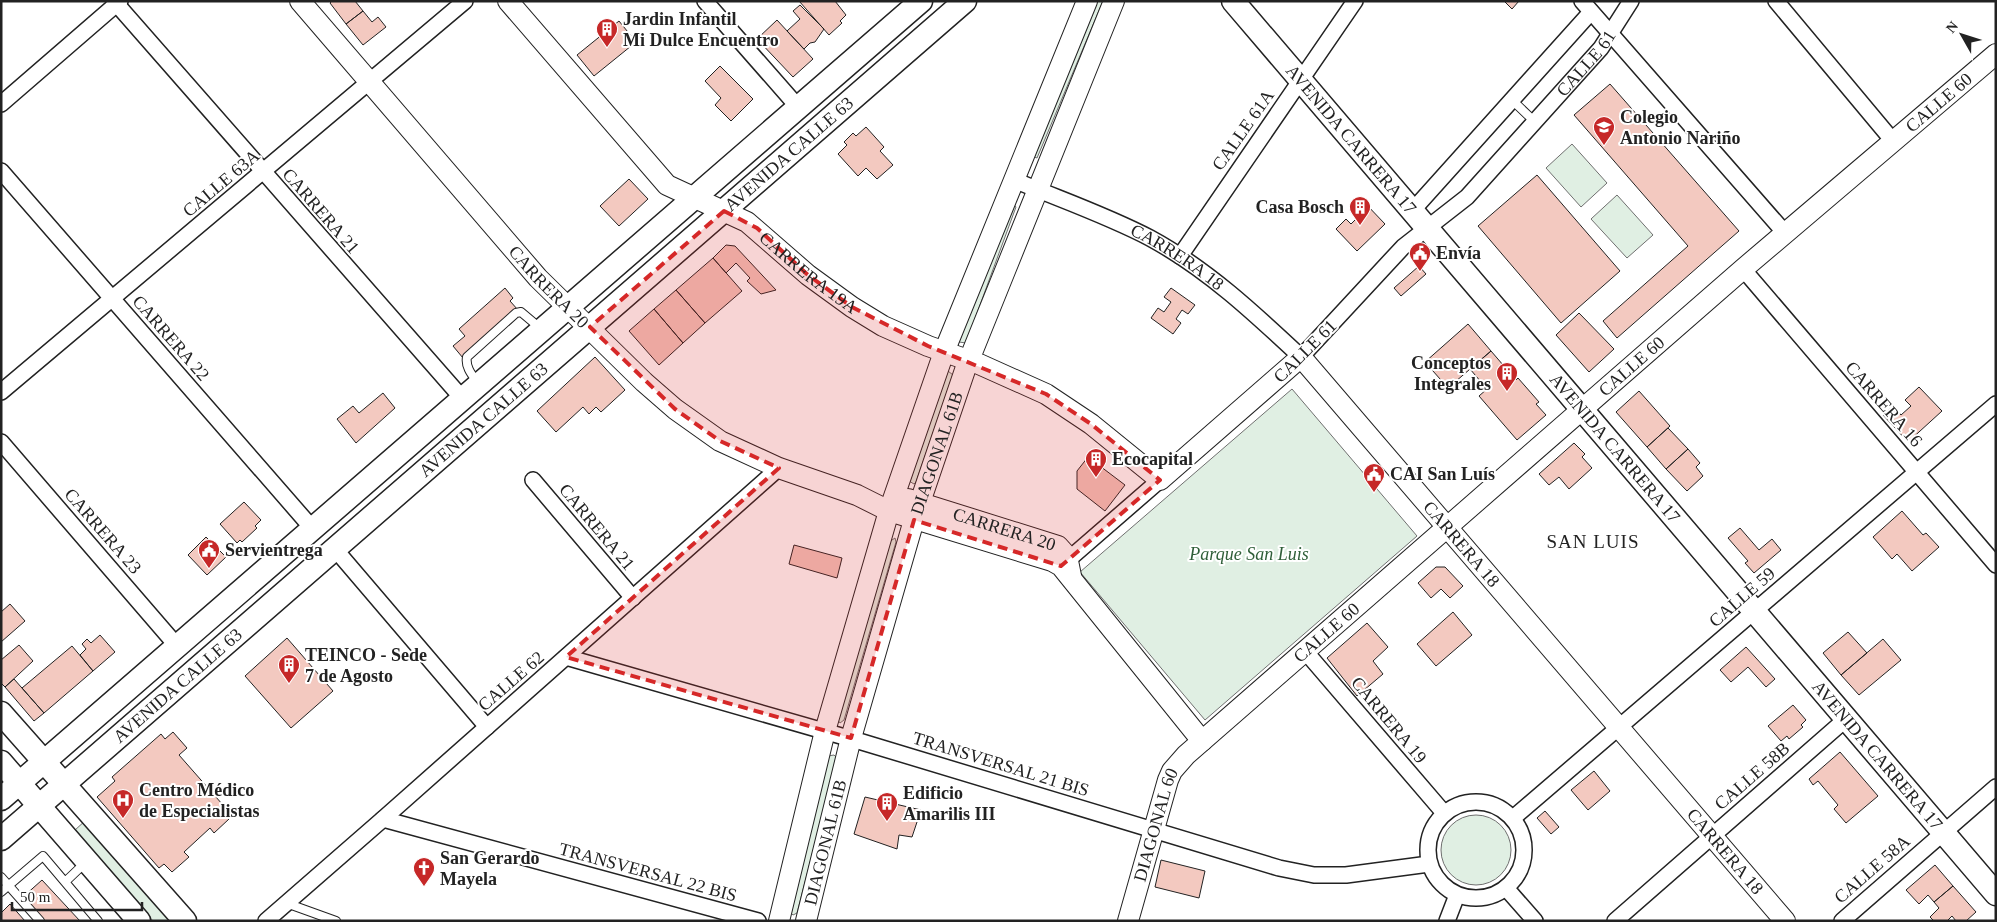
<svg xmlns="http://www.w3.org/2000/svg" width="1997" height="922" viewBox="0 0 1997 922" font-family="'Times New Roman',serif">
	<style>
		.green { fill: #e0efe3; stroke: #6f6f6f }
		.building { fill: #f3c9c0; stroke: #222 }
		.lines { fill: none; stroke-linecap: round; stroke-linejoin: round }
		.service-casing { stroke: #222; stroke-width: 10 }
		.minor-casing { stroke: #222; stroke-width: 18 }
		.tertiary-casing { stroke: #222; stroke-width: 22 }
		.secondary-casing { stroke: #222; stroke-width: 25 }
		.service { stroke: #fff; stroke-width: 8 }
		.minor { stroke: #fff; stroke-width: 15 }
		.tertiary { stroke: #fff; stroke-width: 20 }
		.secondary { stroke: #fff; stroke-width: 22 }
		.marked { fill: #d62828; fill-opacity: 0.2; stroke: #d62828; stroke-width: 4; stroke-dasharray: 10 6; stroke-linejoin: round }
		.labels { text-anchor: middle; stroke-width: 4; stroke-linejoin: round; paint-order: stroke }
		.poi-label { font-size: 18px; font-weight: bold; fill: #222; stroke: #fff; text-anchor: start }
		.street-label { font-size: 18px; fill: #222; stroke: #fff }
		.park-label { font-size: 18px; font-style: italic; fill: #2f5e38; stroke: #fff }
		.neighbourhood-label { font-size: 19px; letter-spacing: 1px; fill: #222; stroke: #fff }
	</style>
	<rect width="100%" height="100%" fill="#fff"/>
	<!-- green -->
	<path class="green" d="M1096 1H1103L1037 158 1032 156Z
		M1572 144 1607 183 1581 207 1546 168Z
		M1617 195 1653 235 1627 258 1591 219Z
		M1012 202 1016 207 966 343 959 342Z
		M948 371 953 375 916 482 914 484 909 481 946 373Z
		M1292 389 1417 536 1205 720 1080 572Z
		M895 538 896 542 844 720 840 723 837 719 889 542Z
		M834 755 837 758 797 913 793 915 791 913 828 756Z
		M1441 850a35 35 0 1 1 70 0a35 35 0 1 1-70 0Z
		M87 819 176 921H153L74 831Z"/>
	<!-- building -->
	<path class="building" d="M332 1H355L363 11 346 24 330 3Z
		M799 1H835L846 15 840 21 842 23 829 35Z
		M1504 1H1519L1512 9Z
		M800 5 824 29 815 42 810 43 804 49 787 31 800 19 793 11Z
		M363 11 372 22 378 17 386 27 363 45 346 24Z
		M777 20 813 59 793 77 757 39Z
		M619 21 636 42 594 76 577 55Z
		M720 66 753 99 731 121 715 105 721 98 705 81Z
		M1610 84 1739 231 1617 338 1603 321 1688 246 1574 115Z
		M866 127 884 147 880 151 893 165 877 179 866 168 858 176 838 154 847 145 844 142 853 133 856 136Z
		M1537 175 1620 271 1561 323 1478 226Z
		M629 179 648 199 619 226 600 206Z
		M1364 202 1385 224 1357 251 1336 229 1346 219 1351 224 1360 215 1355 210Z
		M726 245 735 246 776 290 761 294 747 281 750 278 736 263 726 273 713 258Z
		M713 258 742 291 705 323 676 290Z
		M1419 266 1426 274 1401 296 1394 288Z
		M505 288 513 298 510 301 518 310 463 358 453 346 465 336 459 329Z
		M1171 288 1195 305 1188 314 1182 310 1176 319 1181 323 1173 334 1151 318 1158 308 1164 312 1171 302 1164 297Z
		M676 290 705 323 683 343 654 309Z
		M654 309 683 343 659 365 629 331Z
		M1579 313 1614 349 1589 372 1556 335Z
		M1468 324 1491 351 1448 388 1425 362Z
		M1491 351 1516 380 1518 378 1539 402 1536 404 1546 415 1517 440 1479 396 1487 389 1470 369Z
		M595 357 625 390 601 412 596 407 589 414 583 407 556 432 537 411Z
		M1919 387 1942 411 1908 442 1883 415 1893 406 1901 415 1911 406 1905 400Z
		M1639 391 1670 426 1647 447 1616 412Z
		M383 393 395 408 356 443 337 419 353 406 359 413Z
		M1668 428 1688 449 1666 469 1647 447Z
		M1574 443 1585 454 1582 457 1592 468 1569 489 1559 477 1549 485 1539 474Z
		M1688 449 1700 463 1696 467 1703 476 1687 491 1666 469Z
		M1088 457 1125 485 1105 511 1077 489V471Z
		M244 502 261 520 255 526 257 528 242 542 240 540 237 543 220 524Z
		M1902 511 1923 535 1926 533 1939 547 1912 571 1897 554 1892 559 1873 537Z
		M1740 528 1759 550 1772 539 1781 550 1754 573 1745 563 1748 561 1728 538Z
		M206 537 226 557 207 575 188 555Z
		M794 545 842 558 837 578 789 564Z
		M1436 567H1445L1463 586 1450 598 1441 589 1431 598 1418 583Z
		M10 604 25 621 1 642V612Z
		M1453 612 1472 635 1436 666 1417 644Z
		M1367 623 1388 647 1373 661 1383 674 1357 696 1327 658Z
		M1848 632 1867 653 1841 675 1823 653Z
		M100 635 115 652 93 671 80 655 86 649 82 644 87 639 91 643Z
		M287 638 333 691 291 728 245 676Z
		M1883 639 1901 660 1859 695 1841 675Z
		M19 645 33 661 5 687 1 683V660Z
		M72 646 93 671 44 713 22 688Z
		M1746 647 1775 679 1766 687 1748 667 1731 682 1720 670Z
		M14 679 44 713 34 721 5 687Z
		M1793 705 1806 720 1801 725 1803 727 1789 739 1787 736 1781 741 1768 726Z
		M173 732 187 748 179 755 230 813 227 816 229 819 214 833 210 828 184 852 189 857 172 872 164 864 159 868 97 797 115 781 112 777 161 734 165 739Z
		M1840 752 1878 796 1846 823 1834 809 1838 805 1818 781 1813 785 1809 779Z
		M1594 771 1610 791 1588 810 1571 790Z
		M865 797 921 810 912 837 899 835 897 849 854 834Z
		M1545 811 1559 827 1551 834 1537 818Z
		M1161 860 1205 871 1199 898 1155 887Z
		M1935 865 1953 886 1934 902 1928 895 1919 904 1906 890Z
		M42 880 80 921H45L23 897Z
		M1953 886 1976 912 1966 921H1956L1952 916 1947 921H1934L1930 917 1939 908 1934 902Z
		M10 904 25 921H1V913Z"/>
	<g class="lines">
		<!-- service casing -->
		<g class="service-casing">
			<path id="service" d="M1512 100 1535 122
				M478 383C472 375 465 367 467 357L516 313 521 312 540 328
				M1 877 40 921
				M65 882 86 862
				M1 892 43 856 98 921
				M286 903 336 921"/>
		</g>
		<!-- minor casing -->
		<g class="minor-casing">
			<g id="minor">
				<path d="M114 1 462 398"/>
				<path d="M705 1 798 107"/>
				<path d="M1582 1 1785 233"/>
				<path d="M1776 1 1893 141"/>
				<path d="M1 104 120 1"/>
				<path d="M1 171 312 528"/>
				<path id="s1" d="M1014 180C1059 199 1106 215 1150 238 1207 269 1254 313 1301 357L1403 247 1467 197 1601 48 1631 1"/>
				<path d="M1413 210 1591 12"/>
				<path d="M1180 256 1355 1"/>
				<path d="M1743 269 1996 565"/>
				<path d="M1 392 465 1"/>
				<path d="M1 442 177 646"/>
				<path d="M533 480 633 598"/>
				<path d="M335 549 487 727"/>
				<path d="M1061 566 1160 480"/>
				<path d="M1305 651 1444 813"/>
				<path d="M566 657 862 742 1279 868 1314 875H1346L1429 864"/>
				<circle cx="1476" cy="850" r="48"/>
				<path d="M1513 818 1996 404"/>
				<path d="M383 819 758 921"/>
				<path d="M1506 888 1535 921"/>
				<path d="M266 921 383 819 779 468"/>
				<path d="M1447 921 1457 895"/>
				<path d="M1615 921 1846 719"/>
				<path d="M1842 921 1996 787"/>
			</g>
		</g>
		<!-- tertiary casing -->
		<g class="tertiary-casing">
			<g id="tertiary">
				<path id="s2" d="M300 1 538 278 644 382 675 409 720 441 779 468 857 495 889 511 1052 561 1061 566 1202 741"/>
				<path id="s3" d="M508 1 667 185 747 222 808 275 852 307 883 326 928 346 979 364 1046 394 1091 424 1160 480 1301 357 1785 921"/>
				<path id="s4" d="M908 499 1058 546 1067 556 1071 576"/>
				<path d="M779 921 825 731 889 511 944 352 1087 1"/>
				<path id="s5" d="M806 921 851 738 914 520 965 370 1114 1"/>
				<path id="s6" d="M1128 921 1168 780 1172 771 1186 755 1743 269 1996 54"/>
			</g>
		</g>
		<!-- secondary casing -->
		<g class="secondary-casing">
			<g id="secondary">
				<path id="s7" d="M1233 1 1996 894"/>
				<path d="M1 713 185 921"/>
				<path d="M1 762 139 921"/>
				<path d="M1 799 921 1"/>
				<path id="s8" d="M1 839 965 1"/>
			</g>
		</g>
		<!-- service -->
		<use href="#service" class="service"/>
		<!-- minor -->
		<use href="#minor" class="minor"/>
		<!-- tertiary -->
		<use href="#tertiary" class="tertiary"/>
		<!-- secondary -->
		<use href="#secondary" class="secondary"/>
	</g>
	<!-- marked area -->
	<path class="marked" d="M724 211 757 228 808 275 852 307 928 346 1046 394 1091 424 1160 480 1061 566 914 520 851 738 566 657 779 468 720 441 675 409 590 327Z"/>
	<!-- icons -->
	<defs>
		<g id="building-pin" transform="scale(1.125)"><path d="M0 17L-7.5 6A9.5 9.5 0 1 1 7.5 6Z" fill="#c62828" stroke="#fff"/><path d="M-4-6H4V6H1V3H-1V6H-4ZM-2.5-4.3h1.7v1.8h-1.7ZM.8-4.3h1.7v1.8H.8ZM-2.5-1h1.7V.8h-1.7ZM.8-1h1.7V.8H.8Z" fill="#fff"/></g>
		<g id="school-pin" transform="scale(1.125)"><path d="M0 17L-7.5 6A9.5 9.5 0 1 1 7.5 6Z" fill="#c62828" stroke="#fff"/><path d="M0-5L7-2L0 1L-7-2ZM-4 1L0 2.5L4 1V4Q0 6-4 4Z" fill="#fff"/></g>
		<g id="civic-pin" transform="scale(1.125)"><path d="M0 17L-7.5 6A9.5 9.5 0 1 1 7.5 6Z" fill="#c62828" stroke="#fff"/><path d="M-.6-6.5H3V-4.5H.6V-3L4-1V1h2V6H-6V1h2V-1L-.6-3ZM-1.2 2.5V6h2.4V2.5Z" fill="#fff"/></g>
		<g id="hospital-pin" transform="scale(1.125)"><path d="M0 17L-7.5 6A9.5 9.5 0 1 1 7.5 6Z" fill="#c62828" stroke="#fff"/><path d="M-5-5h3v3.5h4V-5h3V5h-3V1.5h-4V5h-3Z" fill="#fff"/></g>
		<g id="church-pin" transform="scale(1.125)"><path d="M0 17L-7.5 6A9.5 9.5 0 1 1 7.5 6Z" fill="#c62828" stroke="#fff"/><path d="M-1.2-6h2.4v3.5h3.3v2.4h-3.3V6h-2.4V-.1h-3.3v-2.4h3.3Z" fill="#fff"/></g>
	</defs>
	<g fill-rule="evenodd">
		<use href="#building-pin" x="607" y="29"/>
		<use href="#school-pin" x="1604" y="127"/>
		<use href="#building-pin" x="1360" y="207"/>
		<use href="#civic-pin" x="1420" y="253"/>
		<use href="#building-pin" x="1507" y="373"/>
		<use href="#building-pin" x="1096" y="459"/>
		<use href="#civic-pin" x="1374" y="474"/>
		<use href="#civic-pin" x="209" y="550"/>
		<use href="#building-pin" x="289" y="665"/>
		<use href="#hospital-pin" x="123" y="800"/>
		<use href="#building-pin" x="887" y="803"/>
		<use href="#church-pin" x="424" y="868"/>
	</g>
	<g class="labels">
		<!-- poi labels -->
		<g class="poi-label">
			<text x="623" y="25">Jardin Infantil<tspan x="623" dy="21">Mi Dulce Encuentro</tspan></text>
			<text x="1620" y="123">Colegio<tspan x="1620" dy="21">Antonio Nariño</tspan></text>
			<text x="1344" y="213" text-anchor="end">Casa Bosch</text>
			<text x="1436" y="259">Envía</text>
			<text x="1491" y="369" text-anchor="end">Conceptos<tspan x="1491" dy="21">Integrales</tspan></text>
			<text x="1112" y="465">Ecocapital</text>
			<text x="1390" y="480">CAI San Luís</text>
			<text x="225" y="556">Servientrega</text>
			<text x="305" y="661">TEINCO - Sede<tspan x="305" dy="21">7 de Agosto</tspan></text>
			<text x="139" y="796">Centro Médico<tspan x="139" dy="21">de Especialistas</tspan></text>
			<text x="903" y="799">Edificio<tspan x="903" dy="21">Amarilis III</tspan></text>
			<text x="440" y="864">San Gerardo<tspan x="440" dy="21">Mayela</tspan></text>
		</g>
		<!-- street labels -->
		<g class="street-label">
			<text dy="6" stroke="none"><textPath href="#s1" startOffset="751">CALLE 61</textPath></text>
			<text dy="6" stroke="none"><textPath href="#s6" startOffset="1174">CALLE 60</textPath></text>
			<text transform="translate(1243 130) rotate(-55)" y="6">CALLE 61A</text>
			<text dy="6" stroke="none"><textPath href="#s7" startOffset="182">AVENIDA CARRERA 17</textPath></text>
			<text dy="6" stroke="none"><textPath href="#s8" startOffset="1044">AVENIDA CALLE 63</textPath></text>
			<text transform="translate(221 183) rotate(-40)" y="6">CALLE 63A</text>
			<text transform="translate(321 211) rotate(49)" y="6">CARRERA 21</text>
			<text dy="6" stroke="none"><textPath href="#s1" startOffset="181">CARRERA 18</textPath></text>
			<text dy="6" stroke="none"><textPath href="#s3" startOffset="411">CARRERA 19A</textPath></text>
			<text dy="6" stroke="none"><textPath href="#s2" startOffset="379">CARRERA 20</textPath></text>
			<text transform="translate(171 338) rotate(49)" y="6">CARRERA 22</text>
			<text transform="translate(1305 351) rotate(-45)" y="6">CALLE 61</text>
			<text dy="6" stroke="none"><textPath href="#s6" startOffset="769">CALLE 60</textPath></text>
			<text transform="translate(1884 404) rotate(49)" y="6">CARRERA 16</text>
			<text dy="6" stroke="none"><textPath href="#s8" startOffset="639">AVENIDA CALLE 63</textPath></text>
			<text dy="6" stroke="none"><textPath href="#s7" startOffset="588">AVENIDA CARRERA 17</textPath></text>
			<text dy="6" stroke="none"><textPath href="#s5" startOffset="486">DIAGONAL 61B</textPath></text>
			<text transform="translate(597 527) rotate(50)" y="6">CARRERA 21</text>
			<text dy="6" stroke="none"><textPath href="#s4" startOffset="101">CARRERA 20</textPath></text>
			<text transform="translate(103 531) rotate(49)" y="6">CARRERA 23</text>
			<text dy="6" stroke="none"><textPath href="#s3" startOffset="1256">CARRERA 18</textPath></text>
			<text transform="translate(1742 597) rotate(-41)" y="6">CALLE 59</text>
			<text dy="6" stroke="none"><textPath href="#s6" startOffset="364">CALLE 60</textPath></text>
			<text transform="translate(511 681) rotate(-41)" y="6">CALLE 62</text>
			<text dy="6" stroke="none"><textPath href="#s8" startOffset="234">AVENIDA CALLE 63</textPath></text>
			<text transform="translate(1389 720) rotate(50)" y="6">CARRERA 19</text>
			<text dy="6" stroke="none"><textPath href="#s7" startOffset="992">AVENIDA CARRERA 17</textPath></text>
			<text transform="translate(1001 764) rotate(17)" y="6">TRANSVERSAL 21 BIS</text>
			<text transform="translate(1752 776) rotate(-41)" y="6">CALLE 58B</text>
			<text dy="6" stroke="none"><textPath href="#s6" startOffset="100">DIAGONAL 60</textPath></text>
			<text dy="6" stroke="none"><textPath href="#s5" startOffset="81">DIAGONAL 61B</textPath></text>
			<text dy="6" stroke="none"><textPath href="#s3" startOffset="1661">CARRERA 18</textPath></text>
			<text transform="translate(1872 869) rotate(-41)" y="6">CALLE 58A</text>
			<text transform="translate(648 872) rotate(15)" y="6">TRANSVERSAL 22 BIS</text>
		</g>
		<!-- park labels -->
		<g class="park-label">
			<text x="1249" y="560">Parque San Luis</text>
		</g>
		<!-- neighbourhood labels -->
		<g class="neighbourhood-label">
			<text x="1593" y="548">SAN LUIS</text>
		</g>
	</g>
	<!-- border -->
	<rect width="1997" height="922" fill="none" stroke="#222222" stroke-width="5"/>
	<!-- north arrow -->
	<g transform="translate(1962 35) rotate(309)" stroke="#ffffff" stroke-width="4" paint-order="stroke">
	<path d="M0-4L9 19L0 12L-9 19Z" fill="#222222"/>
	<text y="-8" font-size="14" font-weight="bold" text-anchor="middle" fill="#222222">N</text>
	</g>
	<!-- scale -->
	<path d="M12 902v8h130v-8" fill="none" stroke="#222222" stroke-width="2.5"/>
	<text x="20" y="902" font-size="15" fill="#222222" stroke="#ffffff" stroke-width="4" paint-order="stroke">50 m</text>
</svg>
